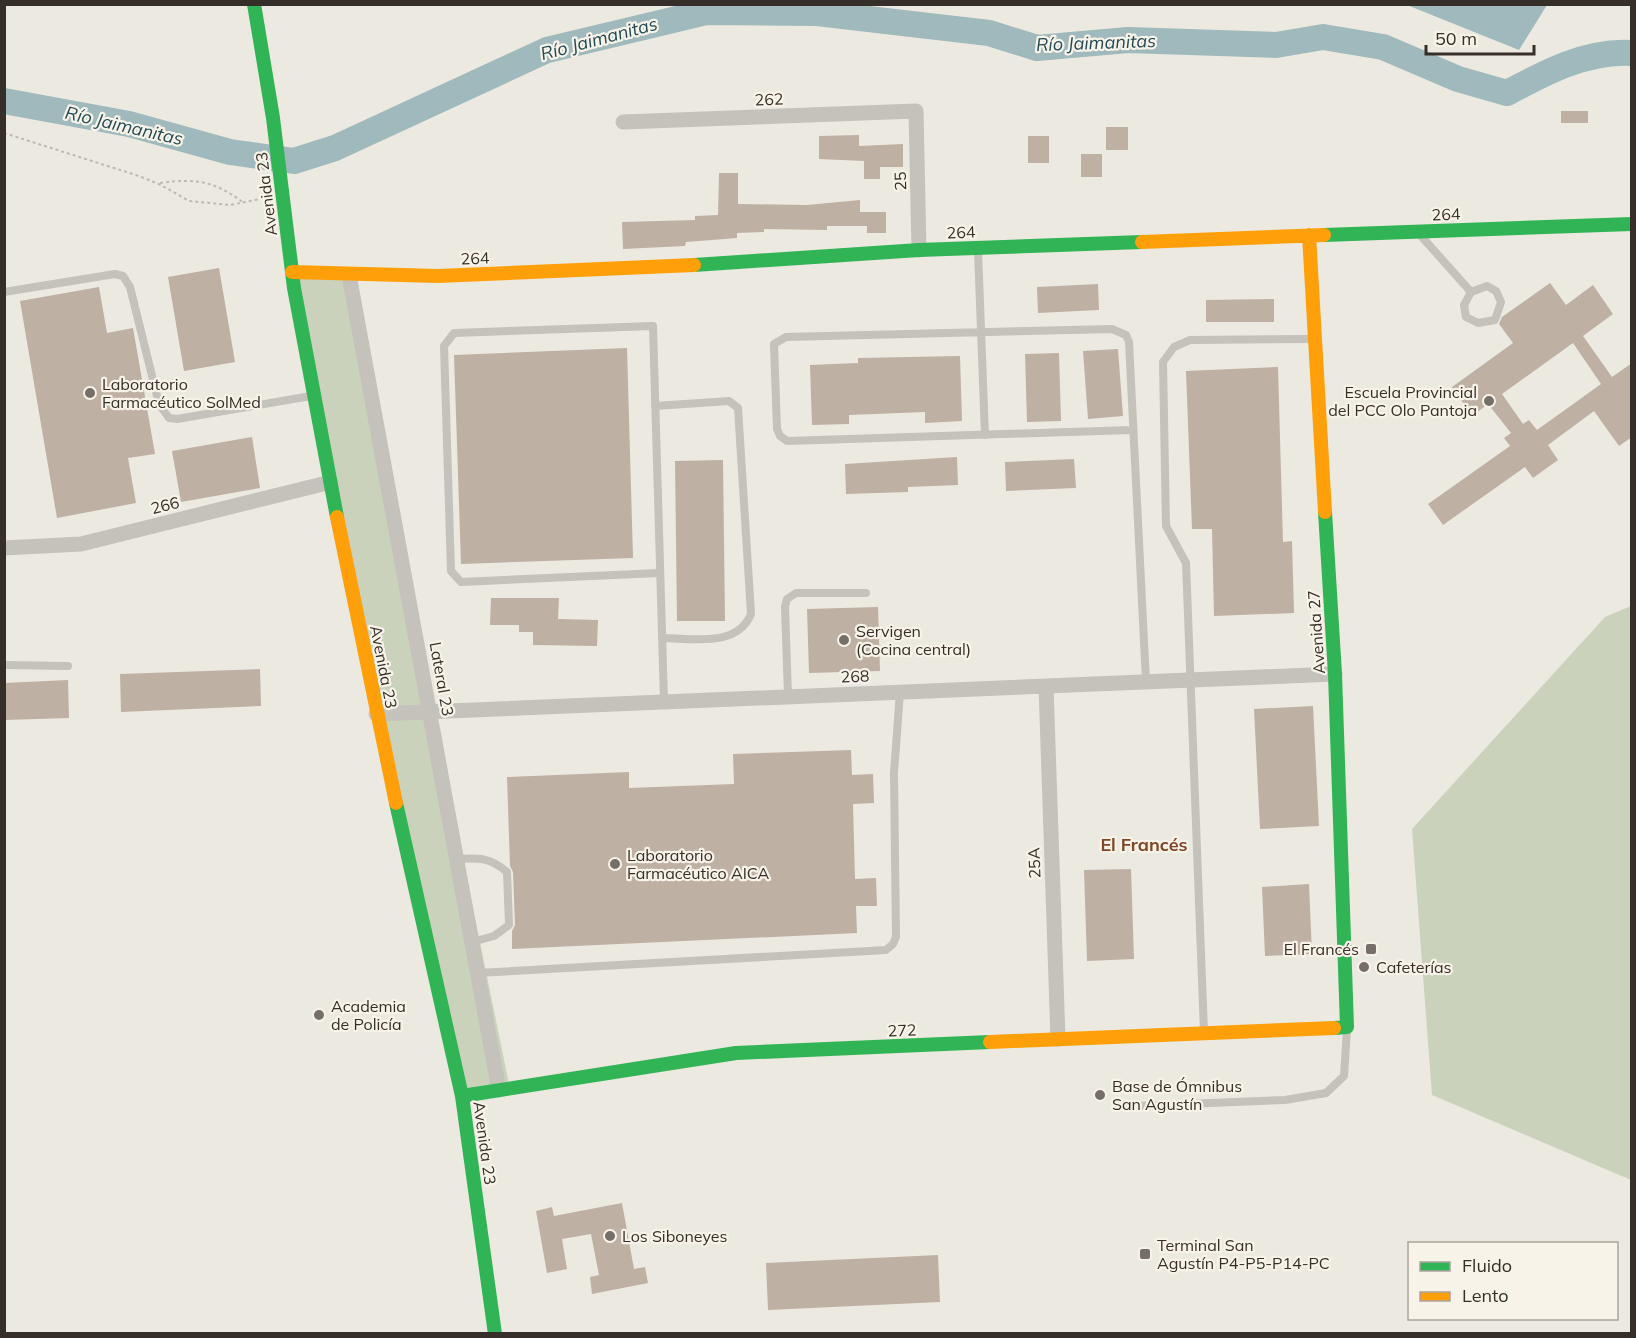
<svg xmlns="http://www.w3.org/2000/svg" width="1636" height="1338" viewBox="0 0 1636 1338" font-family="Mulish,sans-serif">
	<style>
		.green { fill: #cad2bc }
		.water { fill: #9fb9bc }
		.lines { fill: none; stroke-linecap: round; stroke-linejoin: round }
		.river { stroke: #9fb9bc; stroke-width: 26 }
		.building { fill: #bfb0a4; fill-rule: evenodd }
		.path { stroke: #beb9b3; stroke-width: 2; stroke-dasharray: 3 3; stroke-linecap: butt }
		.lane { stroke: #c5c1bb; stroke-width: 8 }
		.street { stroke: #c5c1bb; stroke-width: 15 }
		.fast { stroke: #30b455; stroke-width: 14 }
		.slow { stroke: #ff9f0a; stroke-width: 14 }
		.poi-dot { fill: #766f69; stroke: #f8f3e9; stroke-width: 2 }
		.labels { text-anchor: middle; stroke-width: 4.5; stroke-linejoin: round; paint-order: stroke }
		.street-label { font-size: 16px; fill: #362e29; stroke: #f8f3e9 }
		.poi-label { font-size: 16px; fill: #362e29; stroke: #f8f3e9; text-anchor: start }
		.water-label { font-size: 18px; font-style: italic; fill: #214a54; stroke: #f8f3e9 }
		.neighbourhood-label { font-size: 18px; font-weight: bold; fill: #7f4727; stroke: #f8f3e9 }
	</style>
	<rect width="100%" height="100%" fill="#ece9e1"/>
	<!-- green -->
	<path class="green" d="M293 273H343L509 1084 462 1096Z
		M1631 606V1180L1432 1095 1412 829 1605 617Z"/>
	<!-- water -->
	<path class="water" d="M1407 5H1547L1519 50Z"/>
	<g class="lines">
		<!-- river -->
		<path class="river" d="M4 101 129 124 230 152 294 161 335 148 547 50 706 12 817 13 989 33 1037 48 1128 40 1276 45 1323 37 1383 47 1458 79 1507 93C1544 73 1587 50 1632 53"/>
	</g>
	<!-- building -->
	<path class="building" d="M1561 111H1588V123H1561Z
		M1106 127H1128V150H1106Z
		M859 135V146L903 144V167H880V179H864V161L819 159V136Z
		M1028 136H1049V163H1028Z
		M1081 154H1102V177H1081Z
		M719 173H738V204L807 205 860 200V212H886V233H867V226H827V230L764 229V232L737 233V238L686 242 685 246 623 249 622 222 695 220V216L718 215Z
		M219 268 235 362 184 371 168 277Z
		M1550 283 1566 305 1593 285 1613 314 1583 336 1612 377 1632 363V437L1619 446 1594 411 1548 445 1558 460 1533 478 1525 467 1443 525 1428 504 1510 446 1504 438 1511 433 1488 404 1472 416 1452 387 1513 343 1499 324 1502 317ZM1573 343 1601 384 1537 430 1529 420 1523 424 1502 394Z
		M1098 284 1099 310 1038 313 1037 287Z
		M99 287 107 333 133 328 155 454 128 458 136 503 57 518 20 301Z
		M1274 299V322H1206V300Z
		M627 348 633 558 461 564 454 355Z
		M1118 349 1123 416 1088 419 1083 351Z
		M1059 353 1061 421 1027 422 1025 354Z
		M960 356 962 421 925 423V412L849 415V424L812 425 810 365 858 363V358Z
		M1278 367 1283 542 1292 541 1294 613 1214 616 1212 529H1192L1186 371Z
		M252 437 260 488 181 502 172 451Z
		M957 457 958 485 908 487V492L846 494 845 464Z
		M1074 459 1076 488 1006 491 1005 462Z
		M723 460 725 621H677L675 461Z
		M491 598H559L558 619 598 620 597 646 533 645V632H519V625H490Z
		M878 607 880 671 809 673 807 609Z
		M260 669 261 706 121 712 120 674Z
		M68 680 69 718 4 720V683Z
		M1313 706 1319 826 1260 829 1254 709Z
		M851 750 852 775 873 774 874 803 853 804 855 879 876 878 877 906H856L857 933 512 949V931L515 925 513 872 510 866 507 777 629 772V788L734 784 733 754Z
		M1131 869 1134 959 1087 961 1084 870Z
		M1309 884 1312 954 1265 956 1262 887Z
		M622 1203 634 1269 645 1267 648 1283 592 1294 590 1277 599 1275 591 1234 562 1239 567 1269 547 1273 536 1211 552 1207 554 1216Z
		M938 1255 940 1302 768 1310 766 1263Z"/>
	<g class="lines">
		<!-- path -->
		<path class="path" d="M4 133 139 176 161 185 189 201 230 205 265 198
			M160 183C197 178 214 181 244 203"/>
		<!-- lane -->
		<path class="lane" d="M1422 237 1471 292 1464 305 1466 317 1478 323 1495 320 1501 302 1496 291 1487 286 1471 292
			M978 251 985 435
			M4 292 115 274 123 276 130 287 159 404 169 418 177 419 311 396
			M655 406 729 401 738 408 751 614C737 648 693 638 662 638
			M1131 430 787 441 780 436 777 429 774 344 786 337 1112 329 1126 335 1129 342 1146 681
			M659 573 461 582 451 571 444 346 454 333 653 326 664 701
			M4 665 68 666
			M788 696 785 607 787 599 796 593H866
			M457 859C478 858 490 857 507 872L509 925 494 936 472 942
			M478 973 886 950 893 944 896 937 894 773 900 692
			M1204 1032 1186 563 1166 526 1163 362 1174 347 1190 340 1312 339
			M1137 1106 1285 1100 1326 1093 1344 1076 1347 1029"/>
		<!-- street -->
		<path class="street" d="M623 122 916 111 919 250
			M349 275 499 1090
			M4 548 81 544 331 482
			M1046 686 1058 1039
			M376 714 1335 674"/>
		<!-- fast -->
		<path class="fast" d="M254 4 273 118 294 288 337 517
			M1324 235 1632 224
			M694 265 919 250 1142 242
			M1325 512 1335 674 1347 1027 1334 1028
			M396 803 462 1096 495 1334
			M462 1096 736 1053 990 1042"/>
		<!-- slow -->
		<path class="slow" d="M1309 235 1325 512
			M1142 242 1324 235
			M292 272 438 276 694 265
			M337 517 396 803
			M990 1042 1334 1028"/>
	</g>
	<!-- markers -->
	<g class="poi-dot">
		<circle cx="90" cy="393" r="6"/>
		<circle cx="1489" cy="401" r="6"/>
		<circle cx="844" cy="640" r="6"/>
		<circle cx="615" cy="864" r="6"/>
		<rect x="1365" y="943" width="12" height="12" rx="3"/>
		<circle cx="1364" cy="967" r="6"/>
		<circle cx="319" cy="1015" r="6"/>
		<circle cx="1100" cy="1095" r="6"/>
		<circle cx="610" cy="1236" r="6"/>
		<rect x="1139" y="1248" width="12" height="12" rx="3"/>
	</g>
	<g class="labels">
		<!-- street labels -->
		<g class="street-label">
			<text transform="translate(769 99) rotate(-2)" y="6">262</text>
			<text transform="translate(900 181) rotate(-91)" y="6">25</text>
			<text transform="translate(266 194) rotate(-97)" y="6">Avenida 23</text>
			<text transform="translate(1446 214) rotate(-2)" y="6">264</text>
			<text transform="translate(961 232) rotate(-2)" y="6">264</text>
			<text transform="translate(475 258) rotate(-2)" y="6">264</text>
			<text transform="translate(165 505) rotate(-14)" y="6">266</text>
			<text transform="translate(1316 632) rotate(-94)" y="6">Avenida 27</text>
			<text transform="translate(384 667) rotate(79)" y="6">Avenida 23</text>
			<text transform="translate(855 676) rotate(-2)" y="6">268</text>
			<text transform="translate(442 679) rotate(80)" y="6">Lateral 23</text>
			<text transform="translate(1034 863) rotate(-92)" y="6">25A</text>
			<text transform="translate(902 1030) rotate(-2)" y="6">272</text>
			<text transform="translate(485 1143) rotate(82)" y="6">Avenida 23</text>
		</g>
		<!-- poi labels -->
		<g class="poi-label">
			<text x="102" y="390">Laboratorio<tspan x="102" dy="18">Farmacéutico SolMed</tspan></text>
			<text x="1477" y="398" text-anchor="end">Escuela Provincial<tspan x="1477" dy="18">del PCC Olo Pantoja</tspan></text>
			<text x="856" y="637">Servigen<tspan x="856" dy="18">(Cocina central)</tspan></text>
			<text x="627" y="861">Laboratorio<tspan x="627" dy="18">Farmacéutico AICA</tspan></text>
			<text x="1359" y="955" text-anchor="end">El Francés</text>
			<text x="1376" y="973">Cafeterías</text>
			<text x="331" y="1012">Academia<tspan x="331" dy="18">de Policía</tspan></text>
			<text x="1112" y="1092">Base de Ómnibus<tspan x="1112" dy="18">San Agustín</tspan></text>
			<text x="622" y="1242">Los Siboneyes</text>
			<text x="1157" y="1251">Terminal San<tspan x="1157" dy="18">Agustín P4-P5-P14-PC</tspan></text>
		</g>
		<!-- water labels -->
		<g class="water-label">
			<text transform="translate(599 39) rotate(-15)" y="6">Río Jaimanitas</text>
			<text transform="translate(1096 43) rotate(-2)" y="6">Río Jaimanitas</text>
			<text transform="translate(124 126) rotate(13)" y="6">Río Jaimanitas</text>
		</g>
		<!-- neighbourhood labels -->
		<g class="neighbourhood-label">
			<text x="1144" y="851">El Francés</text>
		</g>
	</g>
	<!-- border -->
	<rect width="1636" height="1338" fill="none" stroke="#362e29" stroke-width="12"/>
	<!-- legend -->
	<rect x="1408" y="1242" width="210" height="78" fill="#f8f3e9" stroke="#aaa49c" stroke-width="1.5"/>
	<rect x="1420" y="1262" width="30" height="9" fill="#30b455" stroke="#aaa49c" stroke-width="1.5"/>
	<text x="1462" y="1272" font-size="18" fill="#362e29">Fluido</text>
	<rect x="1420" y="1292" width="30" height="9" fill="#ff9f0a" stroke="#aaa49c" stroke-width="1.5"/>
	<text x="1462" y="1302" font-size="18" fill="#362e29">Lento</text>
	<!-- scale -->
	<path d="M1426 45v9h108v-9" fill="none" stroke="#362e29" stroke-width="3"/>
	<text x="1435" y="45" font-size="18" fill="#362e29" stroke="#f8f3e9" stroke-width="4.5" paint-order="stroke">50 m</text>
</svg>
